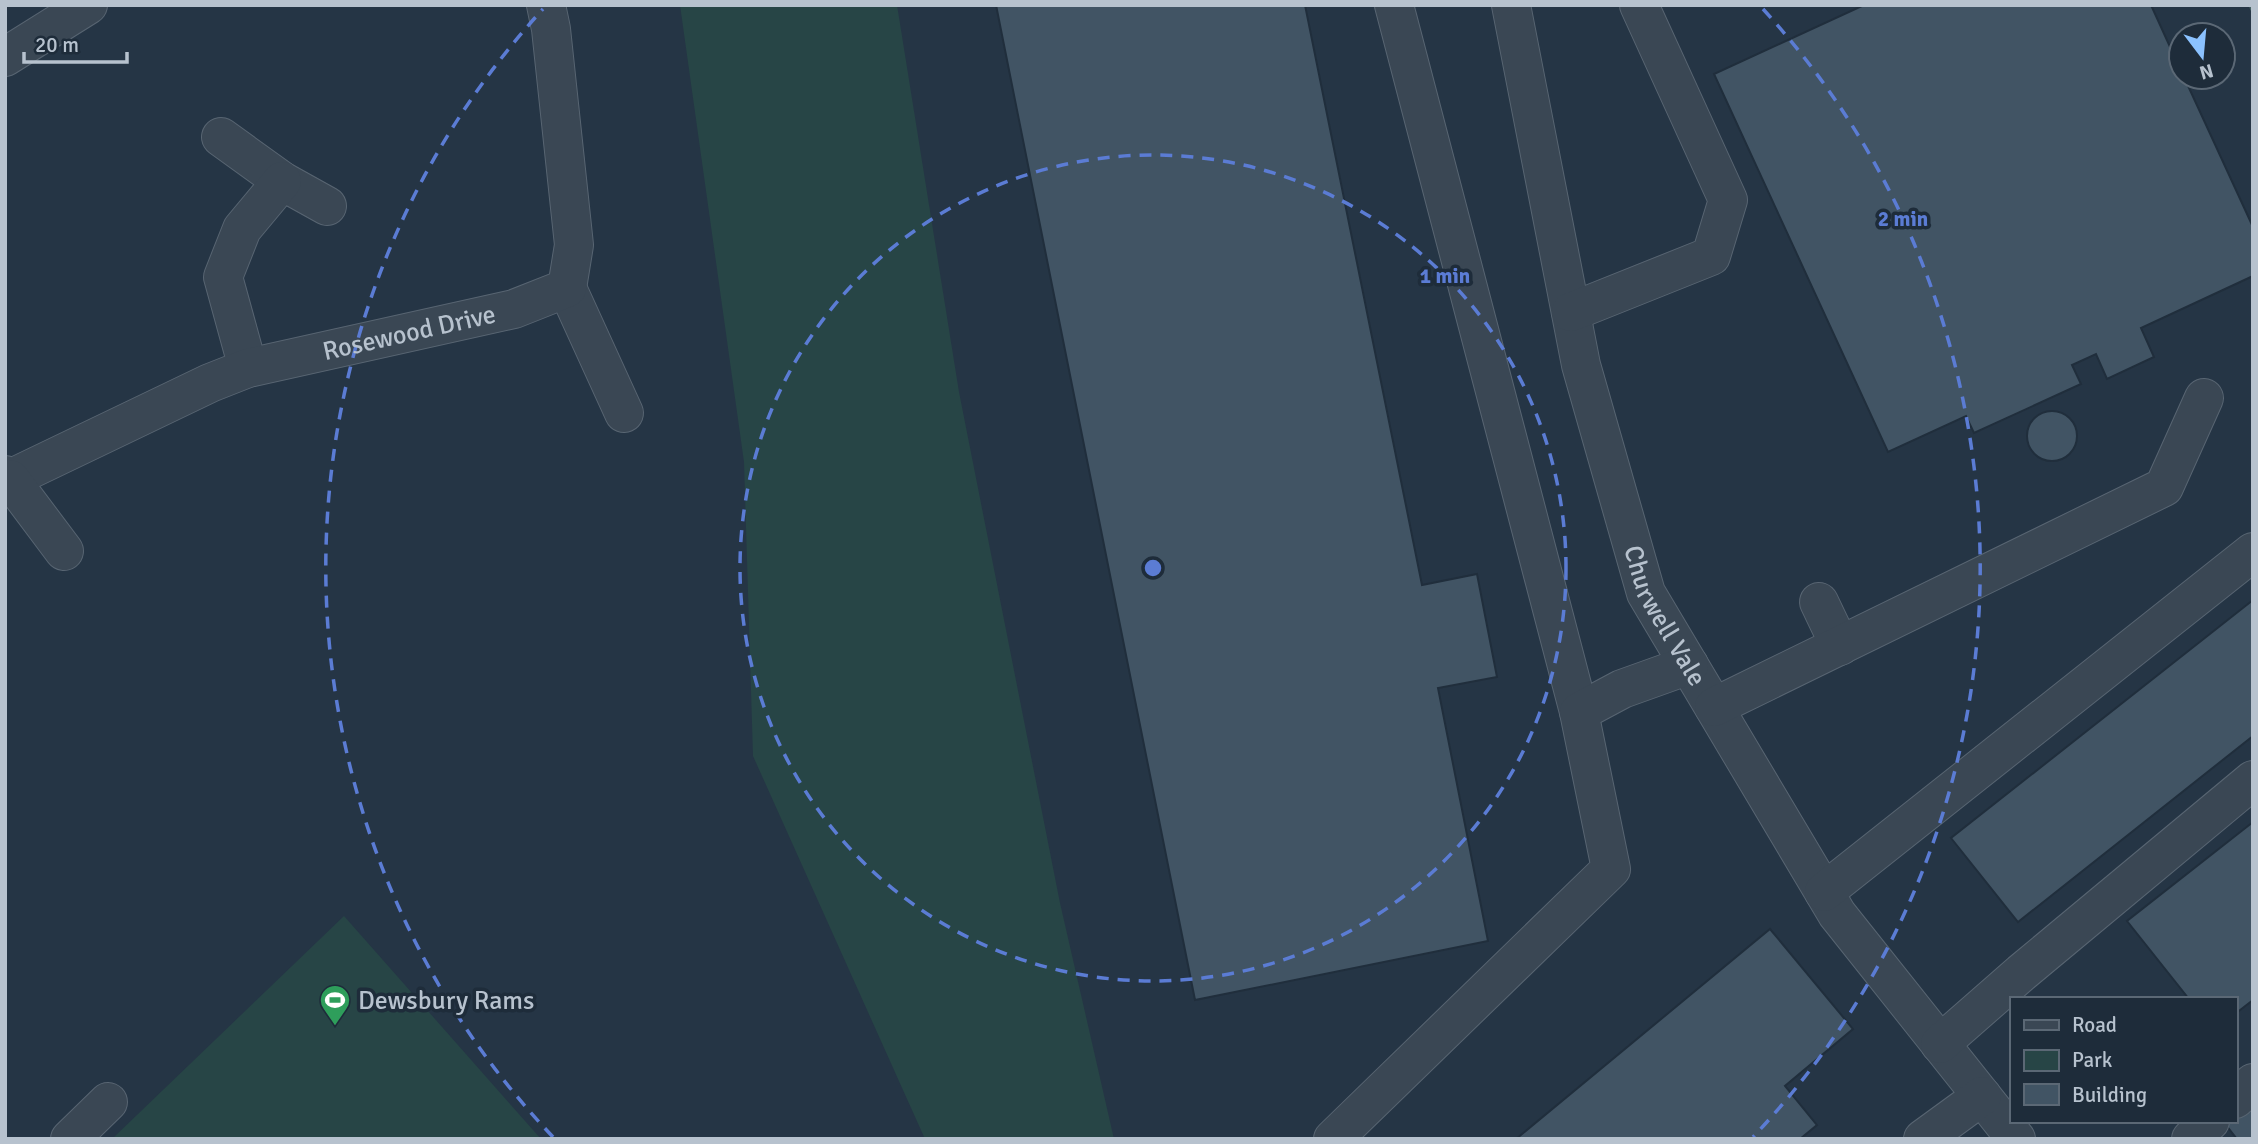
<svg xmlns="http://www.w3.org/2000/svg" width="2258" height="1144" viewBox="0 0 2258 1144" font-family="Signika,sans-serif">
	<style>
		.green { fill: #274546 }
		.building { fill: #415464; stroke: #202e3c; stroke-width: 2 }
		.lines { fill: none; stroke-linecap: round; stroke-linejoin: round }
		.minor-casing { stroke: #586572; stroke-width: 40 }
		.path { stroke: #466162; stroke-width: 4.5; stroke-dasharray: 5 5; stroke-linecap: butt }
		.minor { stroke: #3a4754; stroke-width: 38 }
		.ring { fill: none; stroke: #5b7cd4; stroke-width: 3.5; stroke-dasharray: 12 9 }
		.labels { text-anchor: middle; stroke-width: 7; stroke-linejoin: round; paint-order: stroke }
		.street-label { font-size: 26px; fill: #b7c2ce; stroke: #1e2c3a }
		.poi-label { font-size: 26px; fill: #b7c2ce; stroke: #1e2c3a; text-anchor: start }
		.centre { fill: #5b7cd4; stroke: #1e2c3a; stroke-width: 3.5 }
		.ring-label { font-size: 21px; text-anchor: middle; font-weight: bold; fill: #5b7cd4; stroke: #1e2c3a; stroke-width: 7; stroke-linejoin: round; paint-order: stroke }
	</style>
	<rect width="100%" height="100%" fill="#253545"/>
	<!-- green -->
	<path class="green" d="M680 5H897L959 392 1060 903 1114 1139H925L753 756 744 462Z
		M344 916 541 1139H112Z"/>
	<!-- building -->
	<path class="building" d="M996 5H1305L1422 585 1477 574 1497 677 1438 688 1488 941 1195 1000Z
		M1864 5H2151L2181 71V77H2184L2253 227V276L2141 328 2154 357 2107 379 2096 354 2072 365 2081 384 1974 433 1966 416 1888 452 1714 74Z
		M2027 436a25 25 0 1 1 50 0a25 25 0 1 1-50 0Z
		M2253 600V736L2018 922 1951 838Z
		M2253 822V1000L2235 1014V999H2189L2127 921Z
		M1770 929 1853 1029 1785 1086 1817 1125 1800 1139H1516Z
		M2253 1103V1139H2237L2226 1125 2230 1121H2235V1117Z"/>
	<g class="lines">
		<!-- minor casing -->
		<g class="minor-casing">
			<g id="minor">
				<path d="M1394 5 1579 712"/>
				<path id="s1" d="M1511 5 1581 365 1646 593 1837 914 2016 1139"/>
				<path d="M5 57 88 5"/>
				<path d="M221 137 282 181 327 206"/>
				<path d="M567 288 624 413"/>
				<path d="M1571 312 1711 256 1728 200 1639 5"/>
				<path d="M248 368 223 277 242 229 282 181"/>
				<path id="s2" d="M5 475 10 479 210 383 248 368 514 309 567 288 574 245 551 29 546 5"/>
				<path d="M10 479 64 551"/>
				<path d="M1819 602 1840 646"/>
				<path d="M1714 707 2164 487 2204 398"/>
				<path d="M1824 892 2253 552"/>
				<path d="M1940 1044 2021 973 2253 780"/>
				<path d="M2235 1099 2253 1083"/>
				<path d="M70 1139 108 1102"/>
				<path d="M1333 1139 1611 869 1579 712 1622 689 1689 665"/>
				<path d="M1923 1139 1982 1096"/>
				<path d="M2191 1139 2210 1121"/>
			</g>
		</g>
		<!-- path -->
		<path class="path" d="M2251 5 2253 11"/>
		<!-- minor -->
		<use href="#minor" class="minor"/>
	</g>
	<!-- distance rings -->
	<g class="ring">
		<circle cx="1153" cy="568" r="413"/>
		<path d="M553 1137A827 827 0 0 1 543 9M1763 9A827 827 0 0 1 1753 1137"/>
	</g>
	<!-- icons -->
	<defs>
		<g id="stadium-pin" transform="scale(1.575)"><path d="M0 17L-7.5 6A9.5 9.5 0 1 1 7.5 6Z" fill="#2e9e5b" stroke="#1e2c3a"/><path d="M0-5a6.5 5 0 1 0 0 10a6.5 5 0 1 0 0-10ZM-3.5-1.8h7v3.6h-7Z" fill="#fff"/></g>
	</defs>
	<g fill-rule="evenodd">
		<use href="#stadium-pin" x="335" y="1000"/>
	</g>
	<g class="labels">
		<!-- street labels -->
		<g class="street-label">
			<text dy="9" stroke="none"><textPath href="#s2" startOffset="434">Rosewood Drive</textPath></text>
			<text dy="9" stroke="none"><textPath href="#s1" startOffset="632">Churwell Vale</textPath></text>
		</g>
		<!-- poi labels -->
		<g class="poi-label">
			<text x="358" y="1009">Dewsbury Rams</text>
		</g>
	</g>
	<circle cx="1153" cy="568" r="10" class="centre"/>
	<g class="ring-label">
		<text x="1903" y="226">2 min</text>
		<text x="1445" y="283">1 min</text>
	</g>
	<!-- border -->
	<rect width="2258" height="1144" fill="none" stroke="#b7c2ce" stroke-width="14"/>
	<!-- legend -->
	<rect x="2010" y="997" width="228" height="126" fill="#1e2c3a" stroke="#5b6875" stroke-width="2"/>
	<rect x="2024" y="1020" width="35" height="10" fill="#3a4754" stroke="#5b6875" stroke-width="2"/>
	<text x="2072" y="1032" font-size="21" fill="#b7c2ce">Road</text>
	<rect x="2024" y="1050" width="35" height="21" fill="#274546" stroke="#5b6875" stroke-width="2"/>
	<text x="2072" y="1067" font-size="21" fill="#b7c2ce">Park</text>
	<rect x="2024" y="1084" width="35" height="21" fill="#415464" stroke="#5b6875" stroke-width="2"/>
	<text x="2072" y="1102" font-size="21" fill="#b7c2ce">Building</text>
	<!-- north arrow -->
	<g transform="translate(2202 56) rotate(164)"><circle r="33" fill="#1e2c3a" stroke="#5b6875" stroke-width="2"/>
	<path d="M0-5L12 26L0 18L-12 26Z" fill="#8bc2ff"/>
	<text y="-10" font-size="19" font-weight="bold" text-anchor="middle" fill="#b7c2ce">N</text>
	</g>
	<!-- scale -->
	<path d="M24 52v10h103v-10" fill="none" stroke="#b7c2ce" stroke-width="3.5"/>
	<text x="35" y="52" font-size="21" fill="#b7c2ce" stroke="#1e2c3a" stroke-width="5" paint-order="stroke">20 m</text>
</svg>
